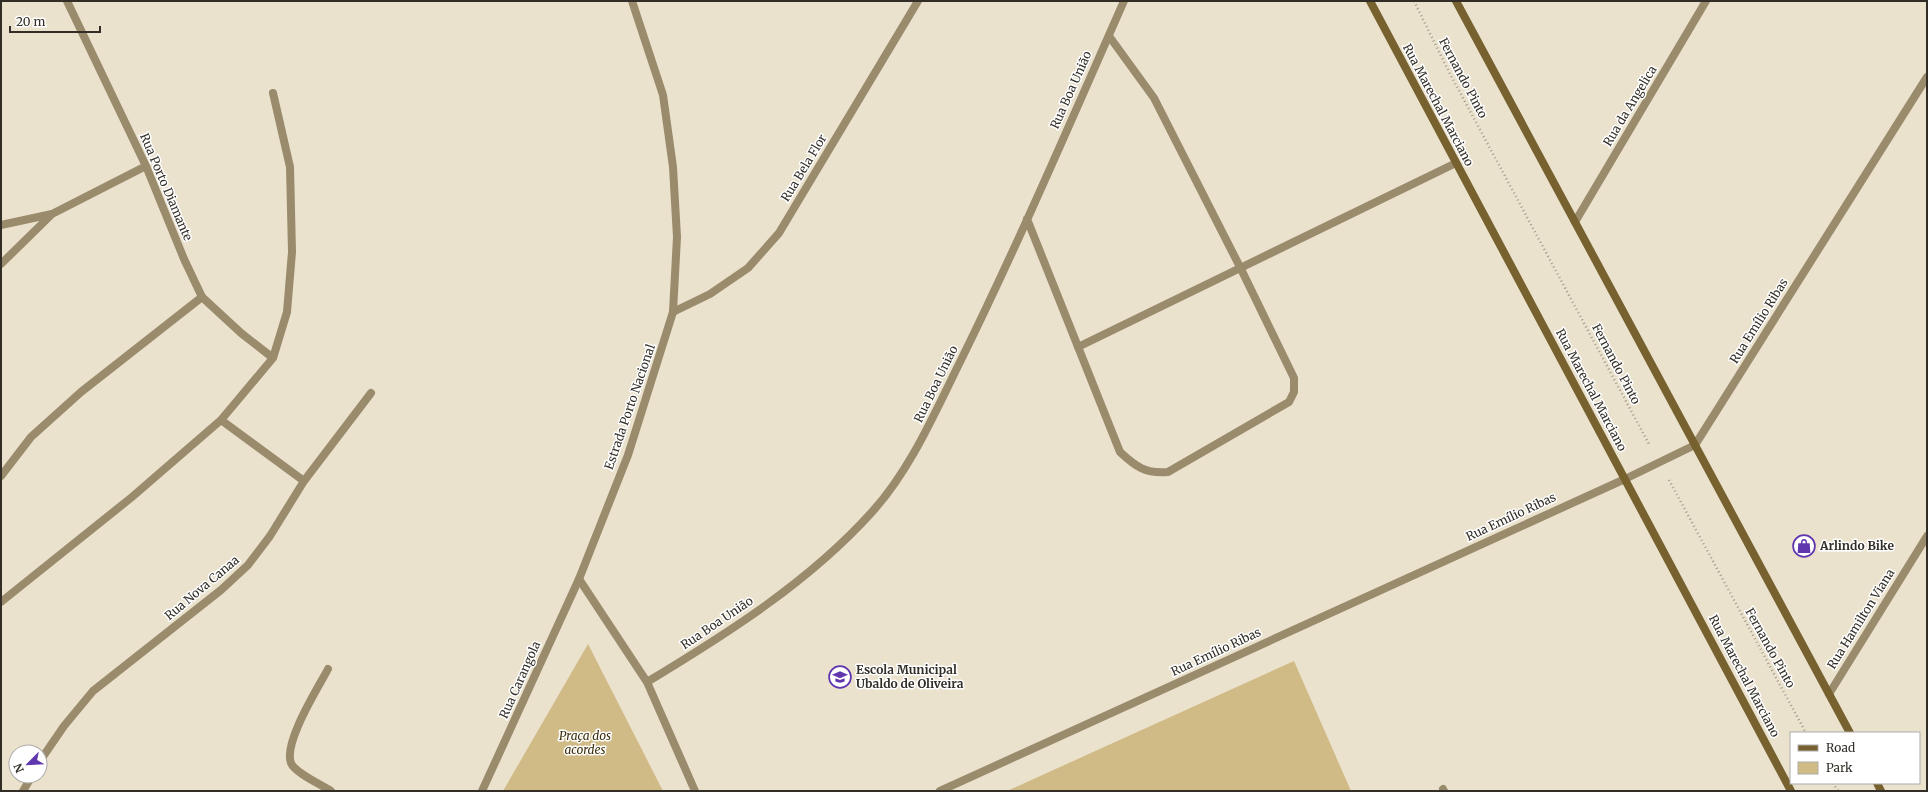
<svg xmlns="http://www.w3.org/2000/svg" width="1928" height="792" viewBox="0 0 1928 792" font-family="Merriweather,serif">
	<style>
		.green { fill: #d0ba86 }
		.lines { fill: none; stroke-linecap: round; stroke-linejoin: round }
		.path { stroke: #a19a8b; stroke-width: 2.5; stroke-dasharray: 1 3; stroke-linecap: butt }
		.service { stroke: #998b6b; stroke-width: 8 }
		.minor { stroke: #998b6b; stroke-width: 8 }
		.tertiary { stroke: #998b6b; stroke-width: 8 }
		.secondary { stroke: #76612f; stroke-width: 8 }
		.labels { text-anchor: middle; stroke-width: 3; stroke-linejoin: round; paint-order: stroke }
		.street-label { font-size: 12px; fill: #322e27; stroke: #fff }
		.poi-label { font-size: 12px; font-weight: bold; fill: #322e27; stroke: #fff; text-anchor: start }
		.park-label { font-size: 12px; font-style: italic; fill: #3c2e09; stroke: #fff }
	</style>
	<rect width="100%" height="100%" fill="#ebe2ce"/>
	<!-- green -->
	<path class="green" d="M588 644 663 791H503Z
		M1294 661 1351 791H1007Z"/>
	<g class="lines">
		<!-- path -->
		<path class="path" d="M1414 1 1449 72 1650 446
			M1669 480 1806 733
			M1833 783 1838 791"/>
		<!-- service -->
		<path class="service" d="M1078 347 1456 163
			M1 476 31 437 81 392 202 297
			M328 669C318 688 283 743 291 763 295 773 322 785 331 791
			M1443 789 1444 791"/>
		<!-- minor -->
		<path class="minor" d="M67 1 146 166 184 259 202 297 241 333 273 358
			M1027 219 1120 452C1136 467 1146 474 1168 472L1289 402 1294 392V378L1241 269 1154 98 1109 36
			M1575 222 1706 1
			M1 225 52 214 146 166
			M1 264 51 215
			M673 312 710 294 748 268 779 233 918 1
			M221 420 304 481
			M579 579 647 682 695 791
			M1 602 132 497 221 420 273 358 287 312 292 252 290 167 273 93
			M647 682C728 633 809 582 872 512 911 469 935 412 961 360 1019 242 1071 121 1124 1
			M1829 694 1927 536
			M40 761 64 726 93 691 221 590 248 565 270 536 304 481 371 393
			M23 791 32 776
			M940 791 1625 479 1695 445 1927 77"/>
		<!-- tertiary -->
		<path class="tertiary" d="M482 791 579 579 628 455 673 312 677 237 673 167 663 95 632 1"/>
		<!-- secondary -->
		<path class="secondary" d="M1370 1 1791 791
			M1456 1 1850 733
			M1877 783 1881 791"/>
	</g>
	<!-- icons -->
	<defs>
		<g id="shop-ring" transform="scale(1.15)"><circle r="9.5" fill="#fff" stroke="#6036ae" stroke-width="1.5"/><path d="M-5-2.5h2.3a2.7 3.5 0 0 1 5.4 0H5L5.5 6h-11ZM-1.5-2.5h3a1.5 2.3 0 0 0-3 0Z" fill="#6036ae"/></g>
		<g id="school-ring" transform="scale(1.15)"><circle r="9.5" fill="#fff" stroke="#6036ae" stroke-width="1.5"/><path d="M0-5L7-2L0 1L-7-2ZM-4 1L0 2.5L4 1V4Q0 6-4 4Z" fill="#6036ae"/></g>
	</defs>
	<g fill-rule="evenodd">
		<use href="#shop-ring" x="1804" y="546"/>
		<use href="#school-ring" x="840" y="677"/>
	</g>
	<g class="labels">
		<!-- street labels -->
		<g class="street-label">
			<text transform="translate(1463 78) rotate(62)" y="4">Fernando Pinto</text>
			<text transform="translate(1071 90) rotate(-66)" y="4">Rua Boa União</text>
			<text transform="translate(1438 105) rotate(62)" y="4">Rua Marechal Marciano</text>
			<text transform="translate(1630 106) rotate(-59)" y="4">Rua da Angelica</text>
			<text transform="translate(804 168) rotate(-59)" y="4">Rua Bela Flor</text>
			<text transform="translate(166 187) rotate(67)" y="4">Rua Porto Diamante</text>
			<text transform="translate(1759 321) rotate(-58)" y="4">Rua Emílio Ribas</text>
			<text transform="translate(1616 364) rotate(62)" y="4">Fernando Pinto</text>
			<text transform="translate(936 384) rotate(-64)" y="4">Rua Boa União</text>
			<text transform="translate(1591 390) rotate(62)" y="4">Rua Marechal Marciano</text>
			<text transform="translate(630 407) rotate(-71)" y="4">Estrada Porto Nacional</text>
			<text transform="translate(1511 517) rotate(-25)" y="4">Rua Emílio Ribas</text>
			<text transform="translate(202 588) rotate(-40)" y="4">Rua Nova Canaa</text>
			<text transform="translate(1861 619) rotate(-58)" y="4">Rua Hamilton Viana</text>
			<text transform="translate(717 623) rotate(-34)" y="4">Rua Boa União</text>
			<text transform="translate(1770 648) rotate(61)" y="4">Fernando Pinto</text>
			<text transform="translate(1216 652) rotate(-25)" y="4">Rua Emílio Ribas</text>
			<text transform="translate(1744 676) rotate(62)" y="4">Rua Marechal Marciano</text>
			<text transform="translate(520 680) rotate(-66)" y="4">Rua Carangola</text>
		</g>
		<!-- poi labels -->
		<g class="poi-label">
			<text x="1820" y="550">Arlindo Bike</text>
			<text x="856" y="674">Escola Municipal<tspan x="856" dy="14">Ubaldo de Oliveira</tspan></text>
		</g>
		<!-- park labels -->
		<g class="park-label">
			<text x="585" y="740">Praça dos<tspan x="585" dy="14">acordes</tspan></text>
		</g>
	</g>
	<!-- border -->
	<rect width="1928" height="792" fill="none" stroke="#322e27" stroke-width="4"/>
	<!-- legend -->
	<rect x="1790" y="732" width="130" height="52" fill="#ffffff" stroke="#adaba9"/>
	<rect x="1798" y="745" width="20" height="6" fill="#76612f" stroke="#adaba9"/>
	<text x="1826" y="752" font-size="12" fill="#322e27">Road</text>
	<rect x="1798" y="762" width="20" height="12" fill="#d0ba86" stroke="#adaba9"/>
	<text x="1826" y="772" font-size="12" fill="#322e27">Park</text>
	<!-- north arrow -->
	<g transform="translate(28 764) rotate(246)"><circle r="19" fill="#ffffff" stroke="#adaba9"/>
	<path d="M0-3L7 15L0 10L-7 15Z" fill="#6036ae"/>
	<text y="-6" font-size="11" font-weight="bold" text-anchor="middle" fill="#322e27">N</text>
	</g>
	<!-- scale -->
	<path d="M10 26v6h90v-6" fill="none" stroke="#322e27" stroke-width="2"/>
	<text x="16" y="26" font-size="12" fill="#322e27" stroke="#ffffff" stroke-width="3" paint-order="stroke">20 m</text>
</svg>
